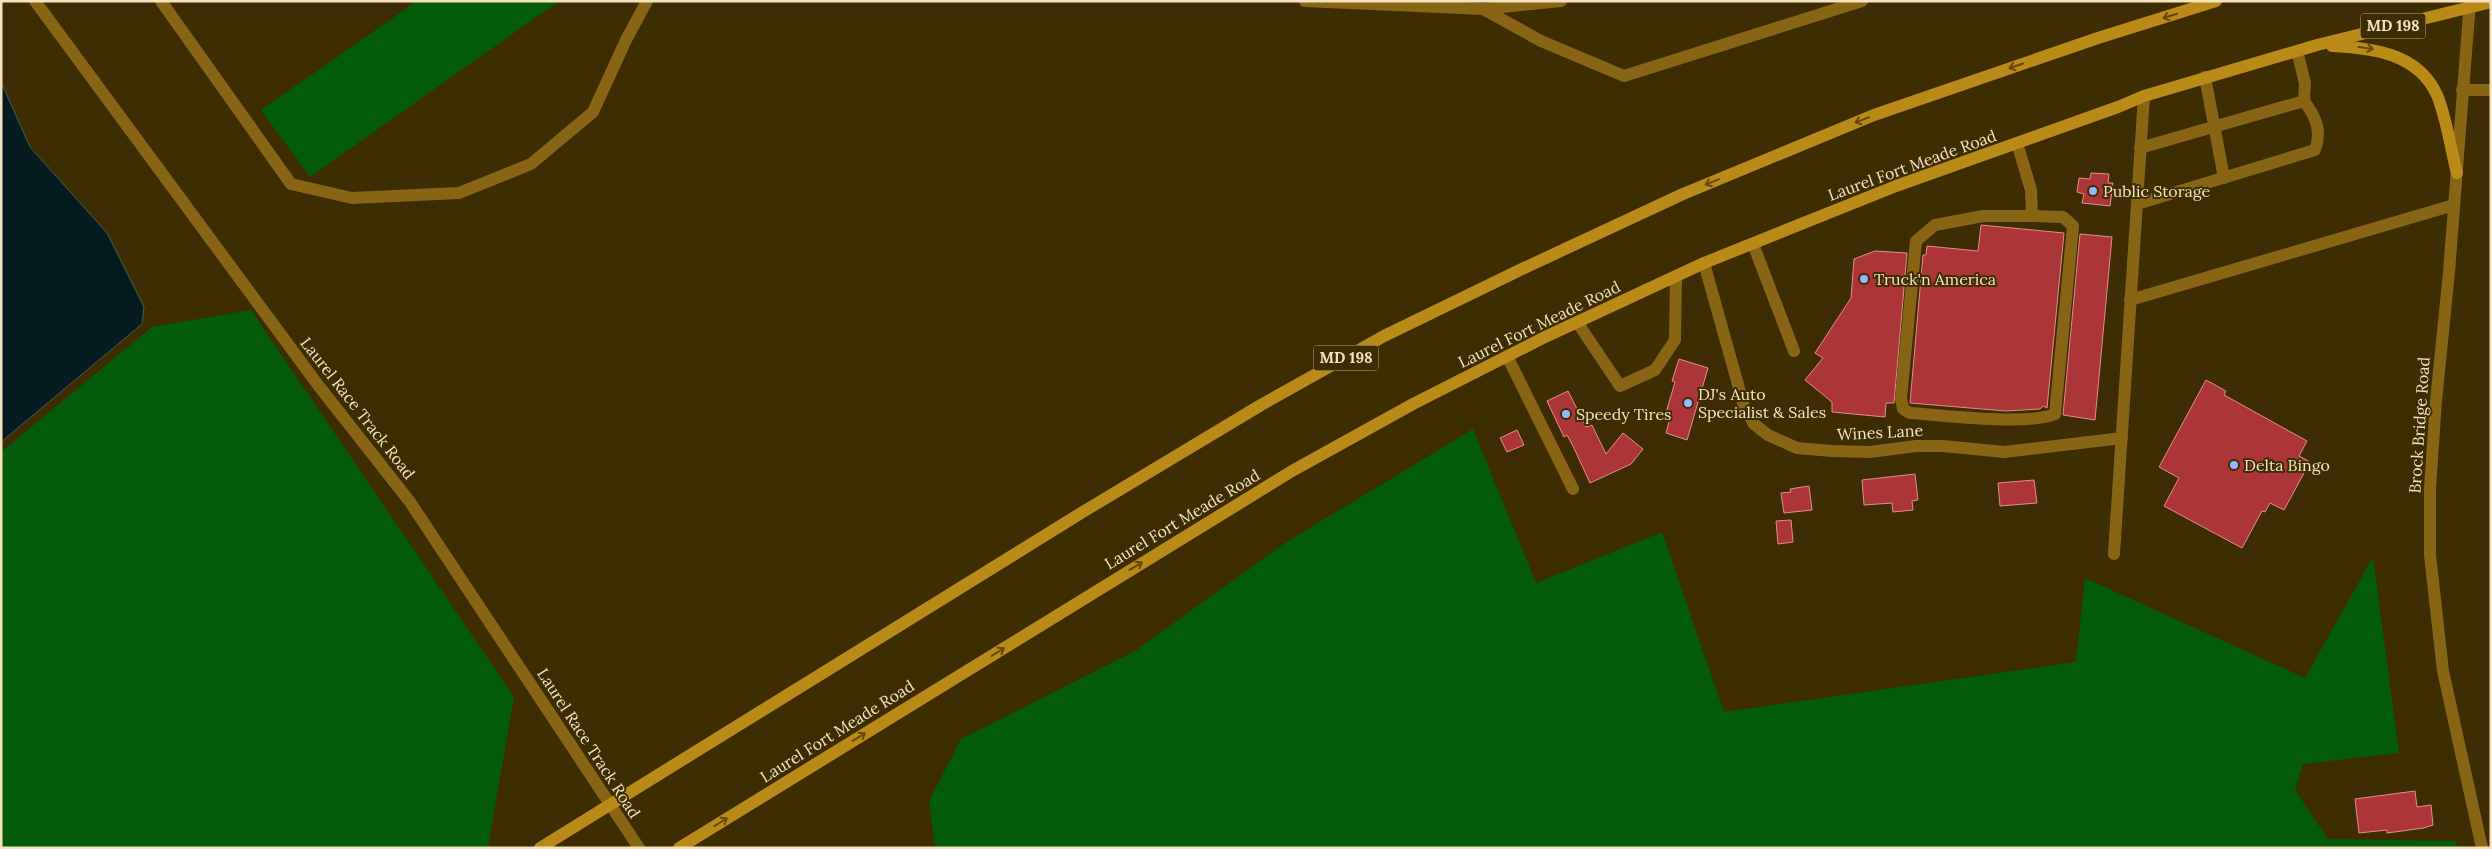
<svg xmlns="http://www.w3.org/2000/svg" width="2492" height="849" viewBox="0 0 2492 849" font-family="Lora,serif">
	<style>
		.green { fill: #045c0a }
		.water { fill: #041c1f; stroke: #4c584f }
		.building { fill: #ac3538; stroke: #e18f8a }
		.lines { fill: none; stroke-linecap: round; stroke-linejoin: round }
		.minor { stroke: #886515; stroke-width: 12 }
		.major { stroke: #b98a17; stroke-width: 12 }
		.oneway { stroke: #634809 }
		.poi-dot { fill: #93b7fd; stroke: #3e2c03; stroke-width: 2 }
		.labels { text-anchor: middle; stroke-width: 4; stroke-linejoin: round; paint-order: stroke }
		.shield { fill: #3e2c03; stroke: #beac87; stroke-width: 1 }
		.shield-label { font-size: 15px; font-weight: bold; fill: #f5e3bf }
		.street-label { font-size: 16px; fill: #f5e3bf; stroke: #3e2c03 }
		.poi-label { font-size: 16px; fill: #f5e3bf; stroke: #3e2c03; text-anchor: start }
	</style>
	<rect width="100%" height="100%" fill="#3e2c03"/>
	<!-- green -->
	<path class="green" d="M417 1H559L310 177 261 110Z
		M251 310 514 697 488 847 1 848V452L152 327Z
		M1473 429 1536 583 1662 532 1724 712 2076 662 2085 578 2305 678 2373 557 2399 753 2303 764 2295 790 2328 839 2456 841 2457 848H935L929 801 961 739 1135 651 1285 543Z"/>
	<!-- water -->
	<path class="water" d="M1 82 30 147 107 233 144 307 142 324 1 442Z"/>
	<!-- building -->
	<path class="building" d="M2091 173 2109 174 2108 183H2113L2110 206 2082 203 2084 194 2077 192 2079 178 2090 179Z
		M1981 225 2064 233 2047 408 2043 406 2040 409 2006 411 1910 403 1923 255H1926L1927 246 1978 251Z
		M2080 234 2112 237 2095 420 2063 415Z
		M1875 251 1907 253 1894 403H1886L1885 417 1832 412V402L1805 380 1823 358 1815 353 1851 298 1854 259Z
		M1679 359 1708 368 1687 440 1666 433 1670 418 1665 416 1675 382 1672 381Z
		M2206 380 2226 391 2224 395 2307 441 2299 456 2310 462 2284 510 2270 503 2265 512 2262 511 2242 548 2164 506 2179 478 2159 467Z
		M1568 391 1586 427 1592 425 1606 454 1623 433 1643 449 1631 464 1590 483 1573 446 1567 435 1564 437 1547 401Z
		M1517 430 1524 445 1507 452 1500 438Z
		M1915 474 1918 500 1912 501 1913 510 1893 512 1892 503 1864 505 1862 480Z
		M2034 480 2037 503 2000 506 1998 483Z
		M1809 486 1812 510 1784 513 1781 493 1791 492 1790 489Z
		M1791 520 1793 542 1778 544 1776 521Z
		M2415 791 2417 807 2431 805 2433 825 2424 828 2387 833V830L2359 833 2355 799Z"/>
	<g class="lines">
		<!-- minor -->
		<path class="minor" d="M35 1 318 385 410 502 639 848
			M161 1 291 184 352 198 459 193 531 164 593 112 626 40 647 1
			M1305 1 1483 9 1561 1
			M2470 1 2449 272 2436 401 2430 488V555L2443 671 2482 848
			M1483 9 1541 41 1624 76 1862 1
			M2205 77 2224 178
			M2462 90H2491
			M2017 143 2031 190 2032 216H1983L1935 225 1916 241 1901 398 1903 409 1910 413C1945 415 2026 426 2055 414L2073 226 2063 217 2032 216
			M2140 148 2304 101 2305 83 2297 51
			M2137 204 2315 150C2322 131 2316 117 2304 101
			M1753 244 1794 351
			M1704 263 1744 406 1754 424 1768 435 1797 448 1832 451 1870 452 1916 446H1943L2004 452 2122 438
			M2130 300 2454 205
			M1577 322 1620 386 1655 370 1675 340 1676 276
			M1507 356 1573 489
			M2114 554 2144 96"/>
		<!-- major -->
		<path class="major" d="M2332 46C2372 48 2418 53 2437 95 2446 116 2451 150 2457 173
			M540 848 1086 510 1261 405 1384 336 1522 269 1683 194 1874 115 2098 38 2216 1
			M679 848 1292 471 1413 404 1545 337 1704 263 1896 186 2118 107 2144 96 2317 45 2491 2"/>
	</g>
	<!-- one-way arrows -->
	<defs><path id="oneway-shaft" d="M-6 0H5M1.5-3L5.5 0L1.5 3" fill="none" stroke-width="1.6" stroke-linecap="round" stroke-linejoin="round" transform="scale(1.25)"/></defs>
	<g class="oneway">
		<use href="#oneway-shaft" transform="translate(2170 16) rotate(163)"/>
		<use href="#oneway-shaft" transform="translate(2366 48) rotate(8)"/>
		<use href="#oneway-shaft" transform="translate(2016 66) rotate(161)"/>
		<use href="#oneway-shaft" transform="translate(1862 120) rotate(158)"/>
		<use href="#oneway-shaft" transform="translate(1712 182) rotate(158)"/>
		<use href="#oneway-shaft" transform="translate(1136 566) rotate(-31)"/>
		<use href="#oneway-shaft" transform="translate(998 652) rotate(-32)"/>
		<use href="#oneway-shaft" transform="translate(859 737) rotate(-32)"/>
		<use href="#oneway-shaft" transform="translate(721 822) rotate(-32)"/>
	</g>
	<!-- markers -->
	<g class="poi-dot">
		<circle cx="2093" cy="191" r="5"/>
		<circle cx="1864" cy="279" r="5"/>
		<circle cx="1688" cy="403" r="5"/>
		<circle cx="1566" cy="414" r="5"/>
		<circle cx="2234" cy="465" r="5"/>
	</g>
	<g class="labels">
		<!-- shield labels -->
		<g class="shield">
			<rect x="2360.5" y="13.5" width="65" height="25" rx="4"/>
			<rect x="1313.5" y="345.5" width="65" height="25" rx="4"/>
		</g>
		<g class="shield-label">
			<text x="2393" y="31">MD 198</text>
			<text x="1346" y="363">MD 198</text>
		</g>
		<!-- street labels -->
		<g class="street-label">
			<text transform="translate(1912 165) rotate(-20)" y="6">Laurel Fort Meade Road</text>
			<text transform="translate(1539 324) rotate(-26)" y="6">Laurel Fort Meade Road</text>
			<text transform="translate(358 408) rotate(52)" y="6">Laurel Race Track Road</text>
			<text transform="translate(2419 425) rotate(-86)" y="6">Brock Bridge Road</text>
			<text transform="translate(1880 432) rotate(-3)" y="6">Wines Lane</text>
			<text transform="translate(1182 519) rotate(-31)" y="6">Laurel Fort Meade Road</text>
			<text transform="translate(837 731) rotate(-32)" y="6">Laurel Fort Meade Road</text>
			<text transform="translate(589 743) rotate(57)" y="6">Laurel Race Track Road</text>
		</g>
		<!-- poi labels -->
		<g class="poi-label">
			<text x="2103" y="197">Public Storage</text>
			<text x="1874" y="285">Truck'n America</text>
			<text x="1698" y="400">DJ's Auto<tspan x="1698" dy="18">Specialist &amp; Sales</tspan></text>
			<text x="1576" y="420">Speedy Tires</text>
			<text x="2244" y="471">Delta Bingo</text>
		</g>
	</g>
	<!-- border -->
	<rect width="2492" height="849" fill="none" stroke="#f5e3bf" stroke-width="5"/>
</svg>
